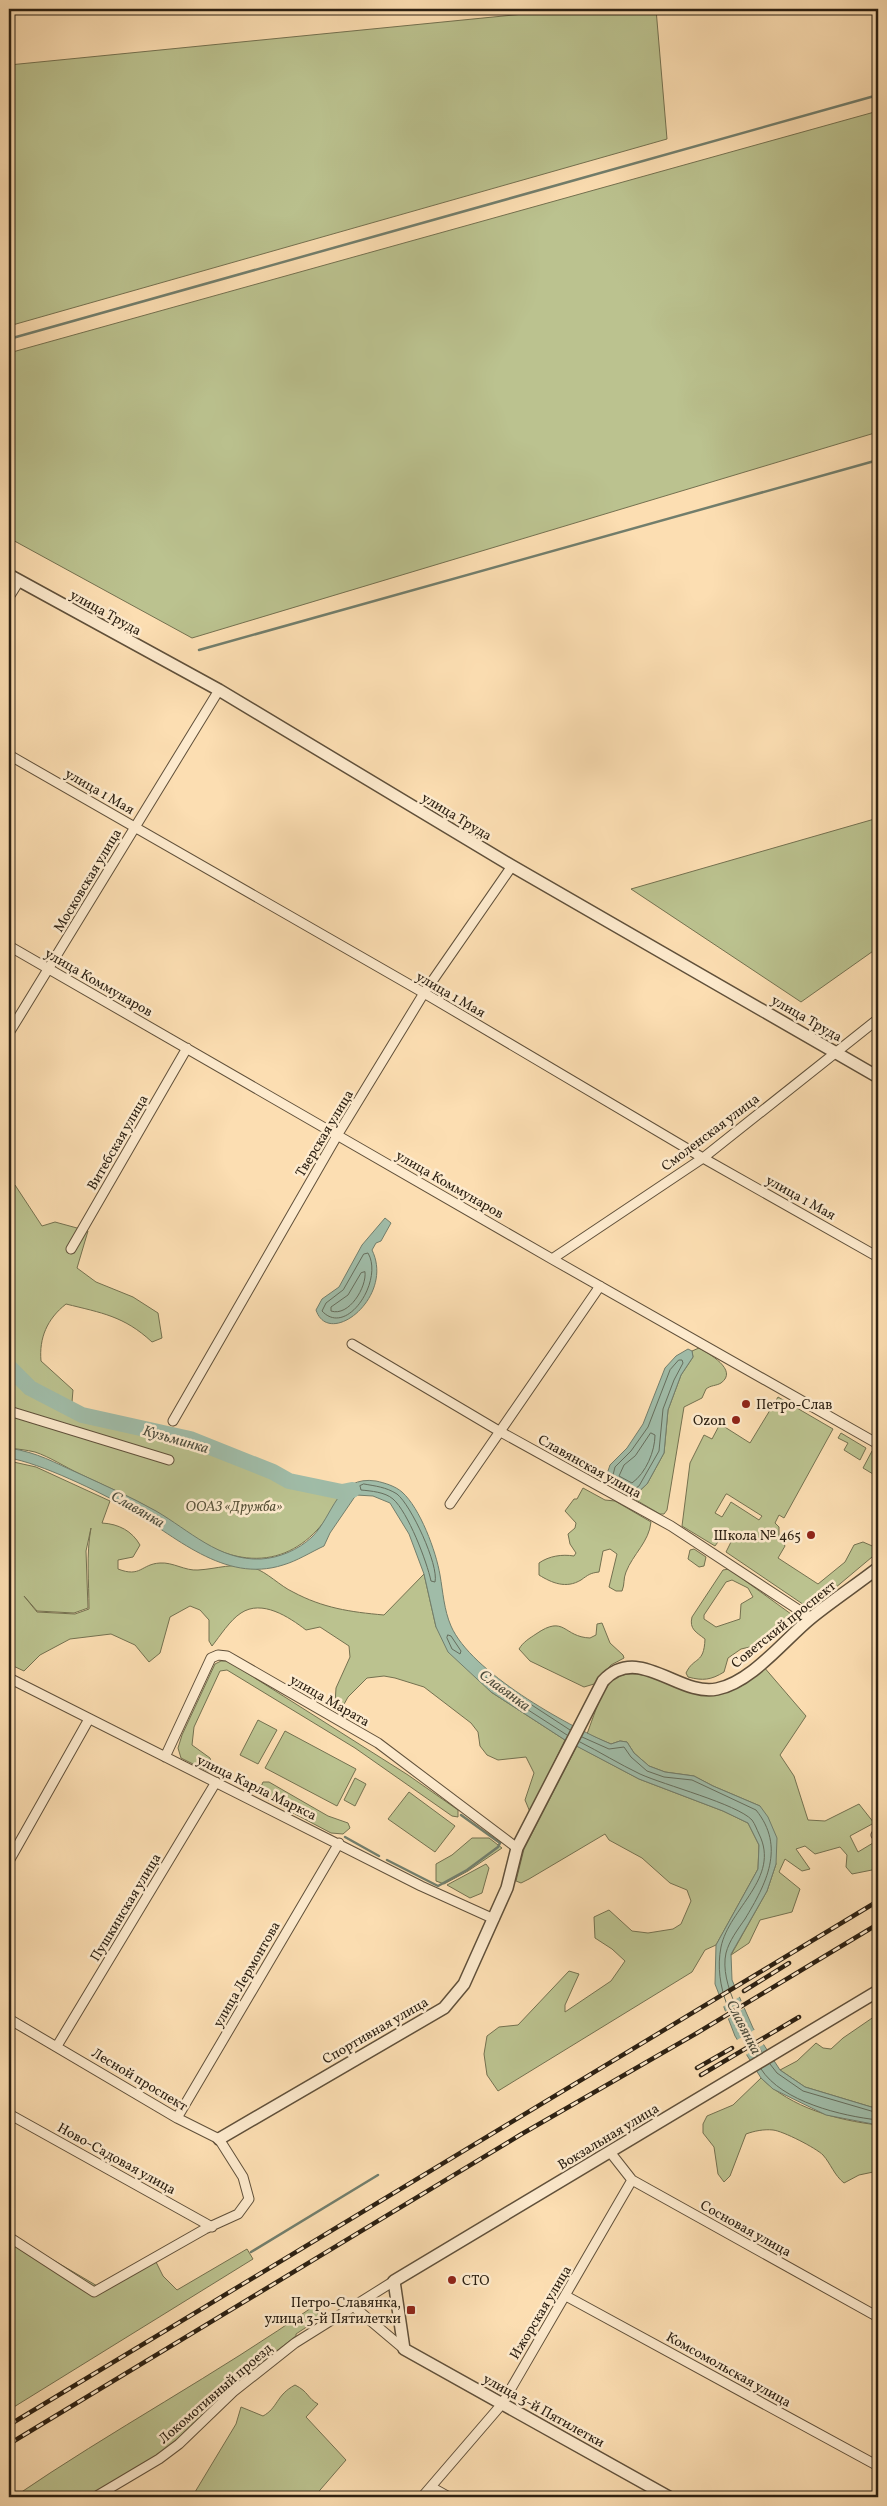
<svg xmlns="http://www.w3.org/2000/svg" width="887" height="2506" viewBox="0 0 887 2506" font-family="Vollkorn,serif">
	<style>
		.green { fill: #bbc28f; stroke: #747150; fill-rule: evenodd }
		.water { fill: #a0bca8; stroke: #727e6c }
		.pier { fill: #fcdeb2 }
		.lines { fill: none; stroke-linecap: round; stroke-linejoin: round }
		.shore { stroke: #666e5d; stroke-width: 1 }
		.stream { stroke: #727e6c; stroke-width: 2.5 }
		.river { stroke: #a0bca8; stroke-width: 16 }
		.minor-casing { stroke: #60503a; stroke-width: 11 }
		.tertiary-casing { stroke: #60503a; stroke-width: 14 }
		.minor { stroke: #fdeacd; stroke-width: 9 }
		.tertiary { stroke: #fdeacd; stroke-width: 11 }
		.rail-casing { stroke: #2c2012; stroke-width: 4.5 }
		.rail { stroke: #fdeacd; stroke-width: 2.5; stroke-dasharray: 8; stroke-linecap: butt }
		.poi-dot { fill: #8f2418; stroke: #fdeacd; stroke-width: 2 }
		.labels { text-anchor: middle; stroke-width: 5; stroke-linejoin: round; paint-order: stroke }
		.street-label { font-size: 14px; fill: #2c2012; stroke: #fdeacd }
		.poi-label { font-size: 14px; fill: #2c2012; stroke: #fdeacd; text-anchor: end }
		.park-label { font-size: 14px; font-style: italic; fill: #575138; stroke: #fdeacd }
		.water-label { font-size: 15px; font-style: italic; fill: #4f4f3f; stroke: #fdeacd }
	</style>
	<rect width="100%" height="100%" fill="#fcdeb2"/>
	<filter id="stains"><feTurbulence type="fractalNoise" baseFrequency=".004" numOctaves="4"/><feColorMatrix values="0 0 0 0 .2 0 0 0 0 .09 0 0 0 0 .02 0 0 0 .5 -.17"/></filter>
	<radialGradient id="worn" r=".72"><stop offset=".6" stop-color="#630" stop-opacity="0"/><stop offset="1" stop-color="#630" stop-opacity=".3"/></radialGradient>
	<!-- green -->
	<path class="green" d="M574 9H656L667 139 9 326V65Z
		M878 111V432L192 638 9 538V353Z
		M878 818V951L876 949 801 1002 631 889Z
		M9 1182 15 1185 42 1226 55 1222 88 1231 77 1268 96 1282 133 1297 158 1313 162 1338 152 1342C124 1316 102 1313 66 1304 47 1319 39 1338 41 1361L73 1390 72 1402 65 1406 82 1415 190 1439 273 1472 289 1481 342 1492C314 1552 264 1577 203 1543 186 1534 172 1520 155 1511 131 1497 105 1486 80 1474 65 1467 50 1457 35 1452 27 1450 17 1449 9 1448Z
		M699 1348C708 1353 739 1370 721 1383 716 1386 711 1385 706 1389L702 1398 684 1407 667 1510 664 1514H660L624 1493 636 1494 647 1484 664 1453 668 1410 681 1375 693 1357 692 1351Z
		M778 1397 833 1429 784 1518 779 1515 775 1523 779 1527V1535L785 1546 778 1558 818 1584 845 1562 854 1545 863 1542 877 1548 878 1552 810 1609 726 1552 732 1540 723 1535 715 1546 682 1526 690 1463 704 1435 712 1439 720 1424 750 1443ZM726 1494H727L762 1516 759 1520 731 1502 722 1517 715 1513Z
		M841 1433 866 1448 860 1460 844 1450 848 1443 838 1438Z
		M872 1451 878 1455V1477L863 1468Z
		M9 1461 36 1467 110 1501 102 1523C119 1524 132 1531 140 1545L133 1557 118 1560V1569C141 1578 141 1564 160 1563 173 1562 185 1571 198 1570 217 1569 234 1562 254 1568 267 1572 280 1586 293 1592 323 1608 350 1612 384 1615L424 1574 436 1627 491 1692 565 1740 530 1812 525 1800 534 1773 526 1757 498 1760 487 1755 480 1746 478 1732 471 1723 424 1687 395 1678 384 1676 367 1678 348 1697 343 1706 335 1704 336 1688 350 1657 349 1646 320 1627 306 1630C289 1617 262 1599 241 1613 230 1620 220 1636 212 1646L209 1641V1620L200 1610 190 1606 170 1617 160 1653 149 1662 135 1645 111 1634 70 1639 40 1655 24 1671 9 1664ZM91 1528C86 1555 89 1581 89 1609L75 1614 37 1612 24 1596 37 1611 74 1613 88 1608 86 1551Z
		M583 1488 605 1500 615 1501 651 1522C649 1542 633 1554 626 1572 623 1579 625 1584 622 1591H616L609 1587 617 1554 610 1549 603 1551 599 1572C590 1573 588 1575 581 1580 566 1589 552 1583 539 1575V1563C549 1556 562 1554 574 1556L576 1553 570 1544 568 1534 575 1528 576 1523 565 1511 574 1499H577Z
		M694 1549 706 1557 704 1566 699 1567 688 1559 690 1550Z
		M729 1569 791 1614 794 1620 754 1646 741 1649 728 1658 724 1672C711 1680 703 1681 688 1677L686 1673C694 1656 704 1665 705 1639 696 1632 689 1629 692 1617L723 1570ZM732 1580 748 1588 753 1597 741 1604 740 1619 716 1627 704 1619V1615L726 1582Z
		M602 1623 610 1643 623 1655 624 1658 611 1665 594 1684 584 1687 530 1661 519 1649C523 1642 530 1638 536 1634 565 1614 563 1637 590 1638L596 1635 597 1624Z
		M221 1661H228L408 1775 458 1810V1817L452 1816 355 1748 227 1670 220 1671 194 1727 192 1745 210 1758 213 1769 209 1772 181 1758 178 1748 182 1735 215 1664Z
		M763 1666 806 1716 780 1755 794 1776 808 1820 825 1821 859 1804 874 1823 850 1836 858 1852 878 1840V1862L872 1870 852 1874 846 1867 847 1855 840 1847 815 1854 805 1846 796 1849 810 1869 802 1871 785 1859 779 1872 800 1889 792 1912 760 1920 749 1943 731 1955 767 1891 776 1864 760 1806 713 1786 694 1776 665 1772 649 1766 634 1753 627 1742 620 1741 611 1744 587 1734C593 1718 598 1701 607 1687 623 1658 674 1685 697 1693Z
		M258 1720 277 1730 258 1764 240 1755Z
		M285 1731 356 1769 337 1806 265 1768Z
		M577 1746 639 1779 723 1811 748 1823 759 1845 758 1869 716 1945 705 1950 692 1972 498 2091 487 2075 484 2054 487 2036 499 2027 518 2025 569 1971 579 1974 565 2005V2012L611 1981 625 1961 612 1949 595 1938 594 1917 609 1910 632 1931 648 1933 673 1929 681 1924 691 1901 687 1890 670 1883 642 1858 609 1840 605 1834 529 1879 521 1883 516 1881 524 1849Z
		M355 1778 366 1784 355 1806 344 1800Z
		M263 1782H269L328 1816 348 1823 350 1828 343 1834 331 1833 261 1796 260 1789Z
		M409 1792 455 1826 435 1852 388 1819Z
		M472 1838H489L502 1848 468 1871 444 1884 436 1881V1864L452 1855Z
		M486 1864 489 1868 482 1893 470 1898 447 1885Z
		M878 2014V2109L805 2087 780 2070 797 2061 816 2043 823 2048 831 2049 843 2038Z
		M761 2078C792 2108 836 2120 878 2125V2171L859 2175 844 2183C834 2175 831 2164 823 2155 816 2148 783 2131 773 2130 764 2129 754 2131 746 2134L730 2176 724 2182 718 2174 714 2147 703 2133V2124L707 2116 733 2105Z
		M9 2234 104 2290 156 2262 163 2276 177 2290 247 2249 253 2259 9 2410Z
		M314 2306 320 2318 296 2334V2336L244 2376 180 2438 152 2461 89 2497H14C112 2430 217 2374 314 2306Z
		M295 2385C309 2392 307 2398 318 2404L306 2417 346 2460 314 2497H192L236 2424 241 2407 263 2416C278 2408 276 2395 295 2385Z"/>
	<!-- water -->
	<path class="water" d="M385 1218 391 1223 381 1241 376 1243 372 1250C395 1297 329 1349 316 1310L322 1299 339 1287 362 1245Z
		M688 1349 692 1351 693 1357 681 1375 668 1410 664 1453 647 1484 636 1494 624 1493 605 1480 610 1465 627 1448 643 1424 665 1368 676 1356Z
		M9 1448C39 1453 53 1462 80 1474 106 1486 131 1497 156 1511 189 1530 219 1561 261 1559 279 1558 298 1550 312 1537 334 1515 337 1475 376 1481 385 1483 395 1486 402 1492 420 1508 436 1551 440 1575 443 1592 444 1610 451 1626 471 1672 566 1725 611 1744L620 1741 627 1742 634 1753 649 1766 665 1772 694 1776 713 1786 760 1806 768 1817 777 1838 776 1864 767 1891 731 1954 732 1980 753 2028 780 2070 805 2087 878 2109V2125L826 2115 773 2089 761 2078 735 2036 715 1984 716 1945 758 1869 759 1845 748 1823 723 1811 639 1779 565 1740 491 1692 448 1652 436 1627 424 1574 409 1534 390 1503 373 1496 356 1495 330 1533 324 1546C311 1552 297 1561 283 1565 224 1584 174 1535 128 1508 100 1492 40 1463 9 1458Z"/>
	<!-- pier -->
	<path class="pier" d="M736 1984 741 1996 721 2008 716 1996Z
		M743 2000 746 2007 726 2020 723 2013Z
		M756 2029 766 2043 744 2056 735 2041Z"/>
	<g class="lines">
		<!-- shore -->
		<path class="shore" d="M364 1254 368 1253C384 1280 347 1338 322 1311L326 1303 343 1290Z
			M365 1272C367 1287 349 1317 331 1311V1307L348 1295 361 1273Z
			M679 1360H682L683 1363 674 1380 663 1409 659 1451 639 1486 634 1489 625 1488 612 1479 615 1467 631 1451 648 1427 670 1370Z
			M651 1433 655 1435C655 1451 646 1473 632 1483L619 1476 624 1465 635 1456Z
			M364 1484C375 1486 386 1487 397 1494 411 1505 439 1565 435 1582L431 1581C427 1562 408 1512 393 1499 385 1492 371 1491 361 1490L360 1486Z
			M448 1635 451 1636 461 1651 460 1654 452 1649 447 1638Z
			M567 1735 494 1688 485 1678 489 1677 570 1730
			M582 1737 609 1749 624 1747 631 1757 647 1771 664 1777 692 1780 756 1810C786 1847 766 1884 745 1919 738 1929 729 1941 726 1953 719 1984 746 2027 762 2052
			M580 1742C600 1752 619 1764 640 1774 664 1785 737 1804 752 1820 755 1824 757 1830 759 1834 781 1878 729 1908 721 1947 713 1987 734 2025 754 2057
			M770 2064 777 2073 803 2091 878 2113
			M761 2069C782 2102 842 2116 878 2120"/>
		<!-- stream -->
		<path class="stream" d="M9 339 878 95
			M199 650 878 460
			M345 1837 379 1856
			M387 1860 438 1886 467 1870 498 1847 500 1843 461 1815
			M251 2252 378 2175"/>
		<!-- river -->
		<path class="river" d="M9 1367 30 1388 82 1415 190 1439 273 1472 289 1481 342 1492 352 1490"/>
		<!-- minor casing -->
		<g class="minor-casing">
			<path id="minor" d="M9 597 19 581
				M9 755 424 993 703 1158 878 1257
				M9 946 552 1259 878 1444
				M9 1033 219 690
				M71 1249 187 1048
				M552 1259 703 1158 878 1019
				M352 1344 499 1431 671 1526 811 1618
				M9 1411 169 1460
				M173 1421 338 1134 424 993 512 866
				M450 1504 600 1286
				M9 1678 421 1886 494 1919
				M165 1757 211 1658 218 1655 227 1656 378 1743 517 1848
				M876 1835 878 1834
				M9 1861 89 1719
				M9 2019 177 2118 219 2139 243 2177 249 2199 238 2214 205 2229 94 2292 9 2237
				M57 2046 216 1782
				M9 2114 212 2227
				M177 2118 339 1843
				M610 2152 632 2180 878 2317
				M566 2296 878 2466
				M353 2306 404 2349
				M431 2487 449 2497
				M95 2497 159 2459 179 2444 233 2392 295 2343 394 2281
				M422 2497 502 2404 632 2180"/>
		</g>
		<!-- tertiary casing -->
		<g class="tertiary-casing">
			<path id="tertiary" d="M9 575 219 690 512 866 878 1077
				M219 2139 444 2008 464 1984 507 1888 517 1848 603 1681C638 1643 679 1697 717 1689 752 1682 784 1640 811 1618 832 1601 856 1585 878 1568
				M669 2497 404 2349 394 2281 878 1991"/>
		</g>
		<!-- minor -->
		<use href="#minor" class="minor"/>
		<!-- tertiary -->
		<use href="#tertiary" class="tertiary"/>
		<!-- rail casing -->
		<g class="rail-casing">
			<path id="rail" d="M744 1991 789 1963
				M697 2068 732 2048
				M701 2075 799 2017
				M9 2425 878 1901
				M9 2444 520 2135 697 2033 878 1924"/>
		</g>
		<!-- rail -->
		<use href="#rail" class="rail"/>
	</g>
	<!-- markers -->
	<g class="poi-dot">
		<circle cx="746" cy="1404" r="5"/>
		<circle cx="736" cy="1420" r="5"/>
		<circle cx="811" cy="1535" r="5"/>
		<circle cx="452" cy="2280" r="5"/>
		<rect x="406" y="2305" width="10" height="10" rx="2.5"/>
	</g>
	<g class="labels">
		<!-- street labels -->
		<g class="street-label">
			<text transform="translate(106 612) rotate(29)" y="5">улица Труда</text>
			<text transform="translate(100 791) rotate(30)" y="5">улица 1 Мая</text>
			<text transform="translate(457 816) rotate(31)" y="5">улица Труда</text>
			<text transform="translate(87 880) rotate(-59)" y="5">Московская улица</text>
			<text transform="translate(99 982) rotate(30)" y="5">улица Коммунаров</text>
			<text transform="translate(451 994) rotate(30)" y="5">улица 1 Мая</text>
			<text transform="translate(807 1018) rotate(30)" y="5">улица Труда</text>
			<text transform="translate(710 1132) rotate(-37)" y="5">Смоленская улица</text>
			<text transform="translate(324 1133) rotate(-59)" y="5">Тверская улица</text>
			<text transform="translate(117 1142) rotate(-60)" y="5">Витебская улица</text>
			<text transform="translate(450 1184) rotate(30)" y="5">улица Коммунаров</text>
			<text transform="translate(801 1197) rotate(29)" y="5">улица 1 Мая</text>
			<text transform="translate(590 1466) rotate(29)" y="5">Славянская улица</text>
			<text transform="translate(783 1624) rotate(-39)" y="5">Советский проспект</text>
			<text transform="translate(330 1700) rotate(30)" y="5">улица Марата</text>
			<text transform="translate(257 1787) rotate(26)" y="5">улица Карла Маркса</text>
			<text transform="translate(125 1907) rotate(-59)" y="5">Пушкинская улица</text>
			<text transform="translate(246 1974) rotate(-60)" y="5">улица Лермонтова</text>
			<text transform="translate(375 2030) rotate(-30)" y="5">Спортивная улица</text>
			<text transform="translate(140 2079) rotate(31)" y="5">Лесной проспект</text>
			<text transform="translate(608 2136) rotate(-31)" y="5">Вокзальная улица</text>
			<text transform="translate(117 2158) rotate(29)" y="5">Ново-Садовая улица</text>
			<text transform="translate(746 2228) rotate(29)" y="5">Сосновая улица</text>
			<text transform="translate(540 2312) rotate(-59)" y="5">Ижорская улица</text>
			<text transform="translate(729 2369) rotate(29)" y="5">Комсомольская улица</text>
			<text transform="translate(215 2393) rotate(-41)" y="5">Локомотивный проезд</text>
			<text transform="translate(544 2410) rotate(29)" y="5">улица 3-й Пятилетки</text>
		</g>
		<!-- poi labels -->
		<g class="poi-label">
			<text x="756" y="1409" text-anchor="start">Петро-Слав</text>
			<text x="726" y="1425">Ozon</text>
			<text x="801" y="1540">Школа № 465</text>
			<text x="462" y="2285" text-anchor="start">СТО</text>
			<text x="401" y="2307">Петро-Славянка,<tspan x="401" dy="16">улица 3-й Пятилетки</tspan></text>
		</g>
		<!-- park labels -->
		<g class="park-label">
			<text x="234" y="1511">ООАЗ «Дружба»</text>
		</g>
		<!-- water labels -->
		<g class="water-label">
			<text transform="translate(176 1439) rotate(16)" y="5">Кузьминка</text>
			<text transform="translate(138 1509) rotate(30)" y="5">Славянка</text>
			<text transform="translate(505 1690) rotate(36)" y="5">Славянка</text>
			<text transform="translate(744 2027) rotate(63)" y="5">Славянка</text>
		</g>
	</g>
	<!-- margin -->
	<rect width="887" height="2506" fill="none" stroke="#fcdeb2" stroke-width="30"/>
	<rect x="10" y="10" width="867" height="2486" fill="none" stroke="#2c2012" stroke-width="2.5"/>
	<rect x="15" y="15" width="857" height="2476" fill="none" stroke="#2c2012"/>
	<rect width="100%" height="100%" filter="url(#stains)"/>
	<rect width="100%" height="100%" fill="url(#worn)"/>
</svg>
